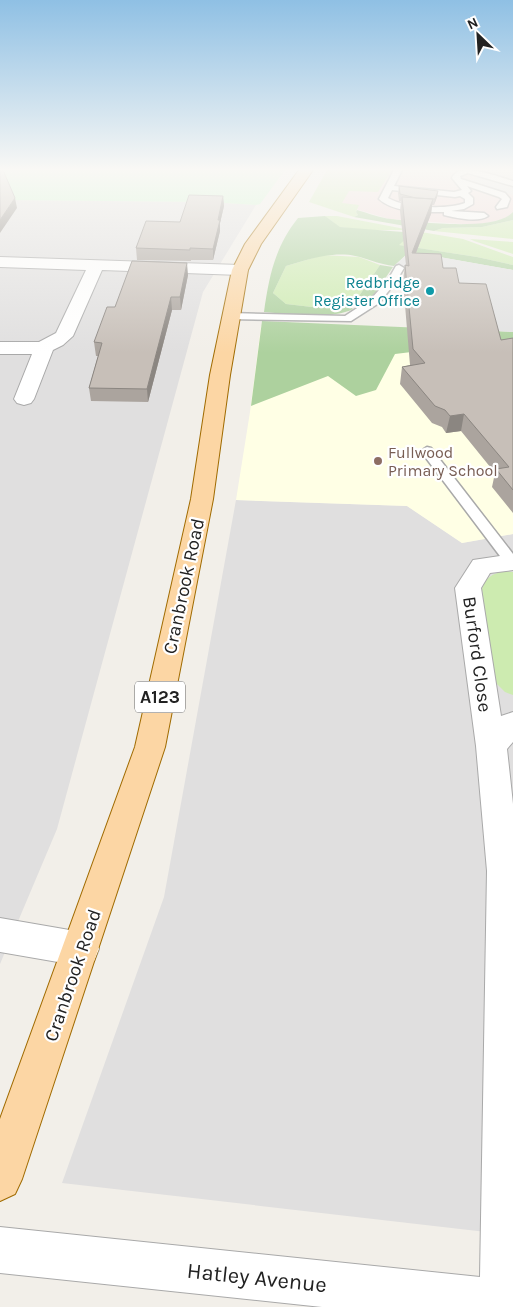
<svg xmlns="http://www.w3.org/2000/svg" width="513" height="1307" viewBox="0 0 513 1307" font-family="Karla,sans-serif">
	<style>
		.residential { fill: #e0dfdf }
		.commercial { fill: #f2dad9 }
		.education { fill: #ffffe5 }
		.grass { fill: #cdebb0 }
		.forest { fill: #add19e }
		.park { fill: #c8facc }
		.parking { fill: #e2e2e2 }
		.lines { fill: none; stroke-linecap: round; stroke-linejoin: round }
		.service-casing { stroke: #a9a9a9; stroke-width: 3 }
		.minor-casing { stroke: #a9a9a9; stroke-width: 2 }
		.primary-casing { stroke: #a06b00; stroke-width: 2 }
		.service { fill: #fff; fill-rule: evenodd }
		.minor { fill: #fff; fill-rule: evenodd }
		.primary { fill: #fcd6a4; fill-rule: evenodd }
		.wall { fill: #aba49e }
		.shaded-wall { fill: #8b8681 }
		.building { fill: #c7bfb8; stroke: #8b8681 }
		.culture-dot { fill: #0f9aa8; stroke: #fff; stroke-width: 2 }
		.education-dot { fill: #8d6e63; stroke: #fff; stroke-width: 2 }
		.labels { text-anchor: middle; stroke-width: 4.5; stroke-linejoin: round; paint-order: stroke }
		.far-culture-label { font-size: 16px; fill: #0d838f; stroke: #fff; text-anchor: end }
		.far-education-label { font-size: 16px; fill: #785e54; stroke: #fff; text-anchor: start }
		.shield { fill: #fff; stroke: #646464; stroke-width: 1 }
		.shield-label { font-size: 18px; font-weight: bold; fill: #222 }
		.street-label { font-size: 19px; fill: #222; stroke: #fff }
		.near-street-label { font-size: 22px; fill: #222; stroke: #fff }
	</style>
	<rect width="100%" height="100%" fill="#f2efe9"/>
	<!-- residential -->
	<path class="residential" d="M0 200 209 202 256 205 203 292 57 829 0 964Z
		M236 500 407 506 462 543 513 534V1235L62 1183 164 897Z"/>
	<!-- commercial -->
	<path class="commercial" d="M377 170H513V212L508 218 477 225 389 219 336 203 346 190Z"/>
	<!-- education -->
	<path class="education" d="M261 326 513 338V534L462 543 407 506 236 500 250 412Z"/>
	<!-- grass -->
	<path class="grass" d="M327 170H392L378 192 349 191 342 203 359 205 356 212 358 215 354 217 309 202Z
		M325 216H337L410 230H365L339 227Z
		M513 220V239L434 231 443 228 482 227Z
		M415 231 463 239 513 257V265L477 257 398 245Z
		M470 239 513 242V254L474 241Z
		M323 255 359 257 380 265 357 299 348 305 312 307 286 304 273 293 286 266Z
		M504 571 513 572V695L505 692 495 682 482 589C486 577 492 574 504 571Z"/>
	<!-- forest -->
	<path class="forest" d="M357 210C368 213 380 218 391 219 418 222 495 232 513 212V220L482 227 443 228 434 231 354 217 358 215 356 212Z
		M325 216 340 227 403 232 408 237 399 245 477 257 513 265V270L422 254 406 255 394 266C379 264 373 261 360 257 335 250 310 259 286 266L273 293 286 304 312 307 348 305 353 309C332 320 288 314 264 312 269 276 275 247 298 218Z
		M380 265 393 267 373 296 356 307 350 303 357 299Z
		M262 321 513 332V354L436 349 395 354 376 390 356 396 328 376 251 406Z"/>
	<!-- park -->
	<path class="park" d="M0 170H285L260 204 256 205 209 202 0 200Z"/>
	<!-- parking -->
	<path class="parking" d="M483 170H513V195L468 181 489 172Z
		M423 254 513 270V332L458 329 406 268 394 266 406 255Z"/>
	<g class="lines">
		<!-- service casing -->
		<g class="service-casing">
			<path id="service" d="M394 170H402L394 186 454 192 462 190 452 178C459 160 498 177 513 181V186L468 173 460 176 461 179 505 193 510 199 507 207 497 209 496 207 502 199 499 197 467 186 471 191 468 193 473 198V204L464 209 451 211 484 213 488 216C478 223 456 218 444 215V212C424 212 394 213 379 199ZM392 190 455 197 460 196 465 199V203C448 210 404 208 388 198Z
				M399 265 404 268 395 283 379 303 351 321 230 319 225 316 230 313 345 316 371 299 388 280 396 266Z
				M427 447 431 448 513 554V565L506 564 423 454 421 451Z"/>
		</g>
		<!-- minor casing -->
		<g class="minor-casing">
			<path id="minor" d="M0 257 240 265 246 267 248 270 246 273 240 275 102 270 73 336 63 345 53 350 34 399 31 403 24 405 17 403 14 399 32 354H0V342H39L56 333 86 270 0 267Z
				M513 554V570L490 573 481 588 501 716 513 712V742L507 749 513 804V1307H322L0 1273V1227L480 1277 487 871 476 746 455 588 473 560Z
				M0 918 81 932 94 937 99 949 94 961 81 966 0 952Z"/>
		</g>
		<!-- primary casing -->
		<g class="primary-casing">
			<path id="primary" d="M299 170H313L261 244 248 270 230 375 213 499 165 747 22 1179 15 1194 0 1201V1119L135 747 191 499 210 375 232 270 245 244Z"/>
		</g>
		<!-- service -->
		<use href="#service" class="service"/>
		<!-- minor -->
		<use href="#minor" class="minor"/>
		<!-- primary -->
		<use href="#primary" class="primary"/>
	</g>
	<!-- wall -->
	<path class="wall" d="M399 186 438 191 437 197 434 205H432L431 214 416 253 443 268 459 283 501 340 513 338V513L492 487 495 473 461 431 446 433 442 427 432 423 400 384 402 367 410 365 403 281 405 265H406L400 211 401 201H399L398 193Z
		M223 196 224 206 220 223V231L213 260H191V261L137 260 136 248Z
		M188 275 181 310H172L148 402 91 401 89 388 98 356H96L94 342 115 307Z"/>
	<!-- shaded-wall -->
	<path class="shaded-wall" d="M438 191 437 197 434 205 435 199Z
		M223 196 224 206 220 223V231L213 260V249Z
		M15 198 17 208 0 233V220Z
		M433 199 431 214 410 268 412 253Z
		M187 263 188 275 181 310 180 297Z
		M171 297 172 310 148 402 147 389Z
		M464 414 461 431 446 433 450 416Z"/>
	<!-- building -->
	<path class="building" d="M0 170H3L15 198 0 220Z
		M399 186 438 191 435 199 416 198 400 194Z
		M189 195 223 196 218 220H220L213 249 190 248V250L136 248 146 221 180 222Z
		M402 197 433 199 412 253 441 254 443 268H456L459 283 486 284 501 340 513 338V490L496 469 509 467 464 414 450 416 445 410 435 406 402 367 425 363 413 349 405 265 409 266Z
		M132 261 187 263 180 297H171L147 389 89 388 102 343 94 342 107 307H115Z"/>
	<!-- sky -->
	<linearGradient id="sky" x2="0" y2="1"><stop stop-color="#8fc0e4"/><stop offset="0.48" stop-color="#f9f8f5"/><stop offset="1" stop-color="#f9f8f5" stop-opacity="0"/></linearGradient>
	<rect width="513" height="353" fill="url(#sky)"/>
	<!-- markers -->
	<circle class="culture-dot" cx="430" cy="291" r="5"/>
	<circle class="education-dot" cx="378" cy="461" r="5"/>
	<g class="labels">
		<!-- far-culture labels -->
		<g class="far-culture-label">
			<text x="420" y="288">Redbridge<tspan x="420" dy="18">Register Office</tspan></text>
		</g>
		<!-- far-education labels -->
		<g class="far-education-label">
			<text x="388" y="458">Fullwood<tspan x="388" dy="18">Primary School</tspan></text>
		</g>
		<!-- shield labels -->
		<rect class="shield" x="135" y="681.5" width="50" height="31" rx="4"/>
		<g class="shield-label">
			<text x="160" y="703">A123</text>
		</g>
		<!-- street labels -->
		<g class="street-label">
			<text transform="translate(183 586) rotate(-78)" y="7">Cranbrook Road</text>
			<text transform="translate(478 654) rotate(82)" y="7">Burford Close</text>
			<text transform="translate(72 975) rotate(-71)" y="7">Cranbrook Road</text>
		</g>
		<!-- near-street labels -->
		<g class="near-street-label">
			<text transform="translate(257 1277) rotate(6)" y="8">Hatley Avenue</text>
		</g>
	</g>
	<!-- north arrow -->
	<g transform="translate(478 35) rotate(335)" stroke="#ffffff" stroke-width="4" paint-order="stroke">
	<path d="M0-4L9 19L0 12L-9 19Z" fill="#222222"/>
	<text y="-8" font-size="14" font-weight="bold" text-anchor="middle" fill="#222222">N</text>
	</g>
</svg>
